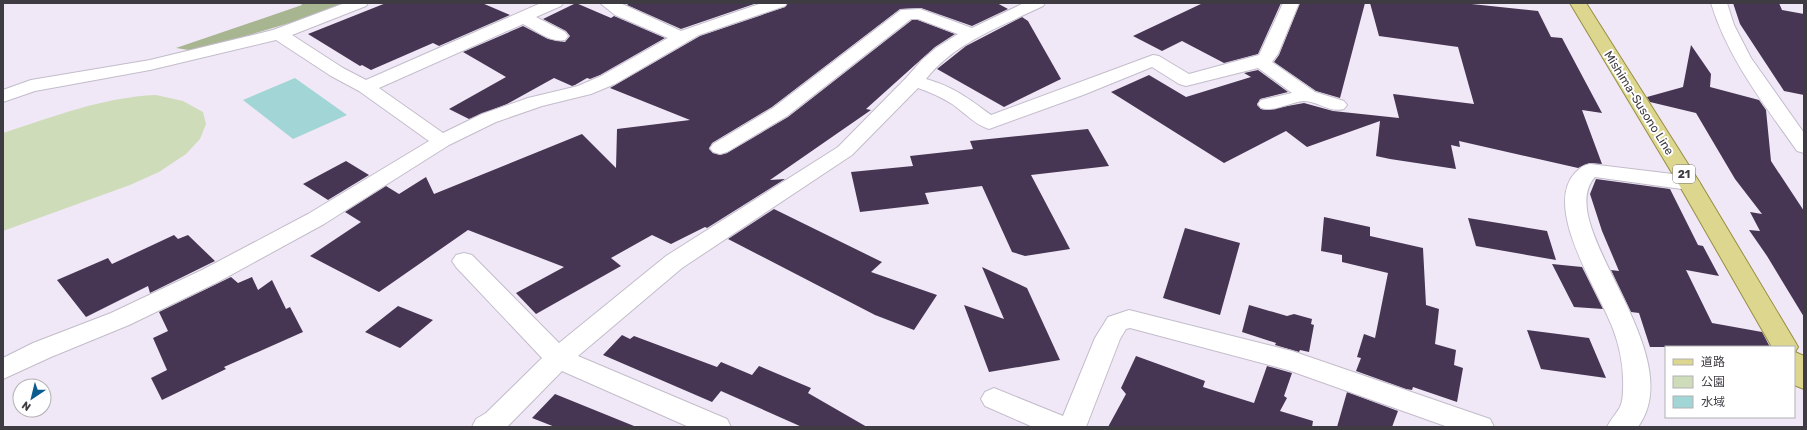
<svg xmlns="http://www.w3.org/2000/svg" width="1807" height="430" viewBox="0 0 1807 430" font-family="Rubik,'Noto Sans JP',sans-serif">
	<style>
		.green { fill: #cfdcba }
		.forest { fill: #a7b591 }
		.water { fill: #a2d5d5 }
		.building { fill: #463653 }
		.lines { fill: none; stroke-linecap: round; stroke-linejoin: round }
		.minor-casing { stroke: #c3bccb; stroke-width: 2 }
		.major-casing { stroke: #978e43; stroke-width: 2 }
		.minor { fill: #fff; fill-rule: evenodd }
		.major { fill: #ddd68e; fill-rule: evenodd }
		.labels { text-anchor: middle; stroke-width: 4; stroke-linejoin: round; paint-order: stroke }
		.shield { fill: #fff; stroke: #79767b; stroke-width: 1 }
		.shield-label { font-size: 11px; font-weight: bold; fill: #3f3b42 }
		.street-label { font-size: 12px; fill: #3f3b42; stroke: #fff }
	</style>
	<rect width="100%" height="100%" fill="#f0e8f7"/>
	<!-- green -->
	<path class="green" d="M156 95 183 101 203 112 206 124 200 139 186 154 159 172 130 185 3 231V133C53 117 103 97 156 95Z"/>
	<!-- forest -->
	<path class="forest" d="M300 3H345L293 22 195 51 176 48 302 5Z"/>
	<!-- water -->
	<path class="water" d="M295 78 347 115 293 139 243 100Z"/>
	<!-- building -->
	<path class="building" d="M386 3H482L510 15 439 46 433 43 371 70 362 65 360 66 308 34Z
		M576 3 611 18 614 16 665 38 600 75 590 79 587 78 575 85 572 86 554 78 507 104 469 119 449 109 506 77 463 52 523 26 548 39 565 42 570 36 566 31 543 19Z
		M629 3H757L681 29 627 5Z
		M788 3H997L1008 9 972 26 921 8 900 9 772 107 712 143 709 149 713 153 720 155 727 153 788 117 912 20H918L955 34 935 47 866 109 871 110 770 180 785 179 707 228 705 227 671 244 652 235 611 258 621 266 536 314 516 293 564 267 468 230 379 292 310 256 361 222 345 212 386 186 399 194 426 177 434 194 582 134 616 168 617 129 690 120 610 88 700 36 785 7Z
		M1203 3H1281L1258 54 1224 63 1182 41 1162 51 1133 36Z
		M1300 3H1365L1340 98 1316 91 1274 62 1279 55Z
		M1370 3H1462L1538 11 1551 37 1562 38 1602 113 1582 110 1602 164 1590 163 1578 168 1459 141 1460 147 1451 145 1456 169 1390 159 1376 156 1380 121 1307 147 1286 131 1224 163 1111 92 1149 75 1186 97 1251 77 1244 73 1258 70 1288 92 1260 99 1257 105 1261 109 1266 110 1304 103 1333 111 1399 118 1393 94 1474 104 1458 47 1379 36Z
		M1733 3H1779L1782 10 1804 14V95L1784 91 1740 24Z
		M1022 17 1028 21 1061 79 1004 107 937 69 966 46Z
		M1691 45 1711 74 1710 87 1759 100 1766 110 1771 161 1804 211V317L1767 256 1749 230 1760 231 1750 212 1762 214 1735 179 1696 113 1650 102 1647 97 1683 87Z
		M1088 129 1109 166 1031 175 1070 249 1025 256 1012 252 982 186 925 193 929 204 860 212 851 172 913 166 910 156 973 149 970 141Z
		M346 161 369 175 328 200 303 184Z
		M1596 179 1670 189 1698 245 1703 246 1719 276 1686 270 1712 323 1762 332 1770 347H1650L1639 313 1631 312 1611 270 1619 271 1602 231 1590 194Z
		M774 209 882 262 871 272 937 295 914 330 875 315 728 239Z
		M1324 217 1370 227V236L1423 248 1426 305 1439 309 1435 344 1456 350 1454 365 1463 368 1457 402 1413 387 1412 390 1406 389 1356 371 1361 358 1357 357 1364 334 1375 338 1388 273 1342 262V255L1321 251Z
		M1468 218 1547 231 1556 260 1476 246Z
		M1185 228 1240 243 1220 315 1163 298Z
		M174 235 178 239 188 235 215 261 150 293 148 286 86 317 57 280 108 258 112 264Z
		M1552 264 1582 267 1603 309 1574 307Z
		M982 267 1027 288 1060 360 989 372 964 305 1004 319Z
		M231 277 238 283 252 277 258 290 272 280 286 309 290 307 303 332 224 367 226 369 162 400 151 378 167 370 153 338 168 331 159 312Z
		M1249 305 1287 316 1294 314 1312 319 1311 324 1314 325 1309 352 1300 350 1299 352 1275 345 1276 343 1242 332Z
		M398 306 433 320 400 348 365 332Z
		M1527 330 1589 338 1606 378 1541 369Z
		M622 335 630 339 634 336 717 367 721 362 752 375 759 366 811 388 808 393 867 427H802L721 391 712 402 603 355Z
		M1136 356 1205 381 1203 387 1254 403 1267 366 1292 373 1284 396 1287 398 1280 411 1313 421 1312 427H1108L1126 394 1121 388Z
		M1347 392 1398 411 1392 427H1337Z
		M555 394 634 426V427H555L532 418Z"/>
	<g class="lines">
		<!-- minor casing -->
		<g class="minor-casing">
			<path id="minor" d="M345 3H368L366 6 292 35 343 68 366 80 541 3H563L561 6 536 17 565 32 568 36 565 40C551 43 535 30 523 24L379 88 443 133 482 114 528 98 578 86 601 76 668 38 615 15 600 3H620L681 31 762 3H787L785 6 699 35 615 84 591 94 542 106 496 122 449 145 324 224 218 282 129 325 51 357 3 379V358L33 343 111 313 202 270 308 214 429 141 359 91 331 76 276 40 150 70 35 91 3 102V90L31 80 150 60 273 30Z
				M1024 3H1045L1043 6C1002 26 955 42 926 79 954 87 968 98 991 115L1153 55 1159 56 1189 74 1259 55 1283 3H1299L1278 54 1272 62 1315 92 1344 101 1347 105 1344 109C1329 113 1318 101 1304 101 1290 102 1276 112 1261 108L1258 104 1261 100 1292 93 1258 68 1186 86 1179 84 1152 67 1083 95 989 129C975 125 964 112 952 104 941 97 930 92 918 88L852 155 682 268 578 356 727 419 731 427H689L562 371 507 427H472L476 419 486 413 542 358 456 267 452 261 456 255 464 253 472 255 559 343 666 256 838 147 907 77 922 60 936 48 958 34 918 19H911L787 116 727 152 720 154 713 152 710 148 713 144 773 108 901 10 920 9 972 28Z
				M1711 3H1727L1734 25 1751 58 1804 133V153L1797 151C1764 104 1728 59 1711 3Z
				M1590 164 1689 176 1696 178 1700 183 1696 188 1689 190 1595 177C1551 225 1692 352 1638 427H1607C1616 410 1623 411 1623 389 1624 370 1620 347 1613 329 1600 293 1542 208 1575 173 1580 168 1583 165 1590 164Z
				M1129 310 1292 351 1490 419 1494 427H1448L1288 370 1130 328 1126 329 1120 339 1086 427H1033L985 406 981 399 985 392 994 388 1063 416 1095 338 1108 317Z"/>
		</g>
		<!-- major casing -->
		<g class="major-casing">
			<path id="major" d="M1570 3H1586L1700 183 1794 340 1798 347 1795 352 1804 356V389L1794 385V347H1772L1678 183Z"/>
		</g>
		<!-- minor -->
		<use href="#minor" class="minor"/>
		<!-- major -->
		<use href="#major" class="major"/>
	</g>
	<g class="labels">
		<!-- shield labels -->
		<rect class="shield" x="1673" y="165" width="22" height="18" rx="3"/>
		<g class="shield-label">
			<text x="1684" y="178">21</text>
		</g>
		<!-- street labels -->
		<g class="street-label">
			<text transform="translate(1639 103) rotate(58)" y="4">Mishima-Susono Line</text>
		</g>
	</g>
	<!-- border -->
	<rect width="1807" height="430" fill="none" stroke="#3f3b42" stroke-width="8"/>
	<!-- legend -->
	<rect x="1665" y="346" width="130" height="72" fill="#ffffff" stroke="#b2b1b3"/>
	<rect x="1673" y="359" width="20" height="6" fill="#ddd68e" stroke="#b2b1b3"/>
	<text x="1701" y="366" font-size="12" fill="#3f3b42">道路</text>
	<rect x="1673" y="376" width="20" height="12" fill="#cfdcba" stroke="#b2b1b3"/>
	<text x="1701" y="386" font-size="12" fill="#3f3b42">公園</text>
	<rect x="1673" y="396" width="20" height="12" fill="#a2d5d5" stroke="#b2b1b3"/>
	<text x="1701" y="406" font-size="12" fill="#3f3b42">水域</text>
	<!-- north arrow -->
	<g transform="translate(32 398) rotate(215)"><circle r="19" fill="#ffffff" stroke="#b2b1b3"/>
	<path d="M0-3L7 15L0 10L-7 15Z" fill="#0b5d8f"/>
	<text y="-6" font-size="11" font-weight="bold" text-anchor="middle" fill="#3f3b42">N</text>
	</g>
</svg>
